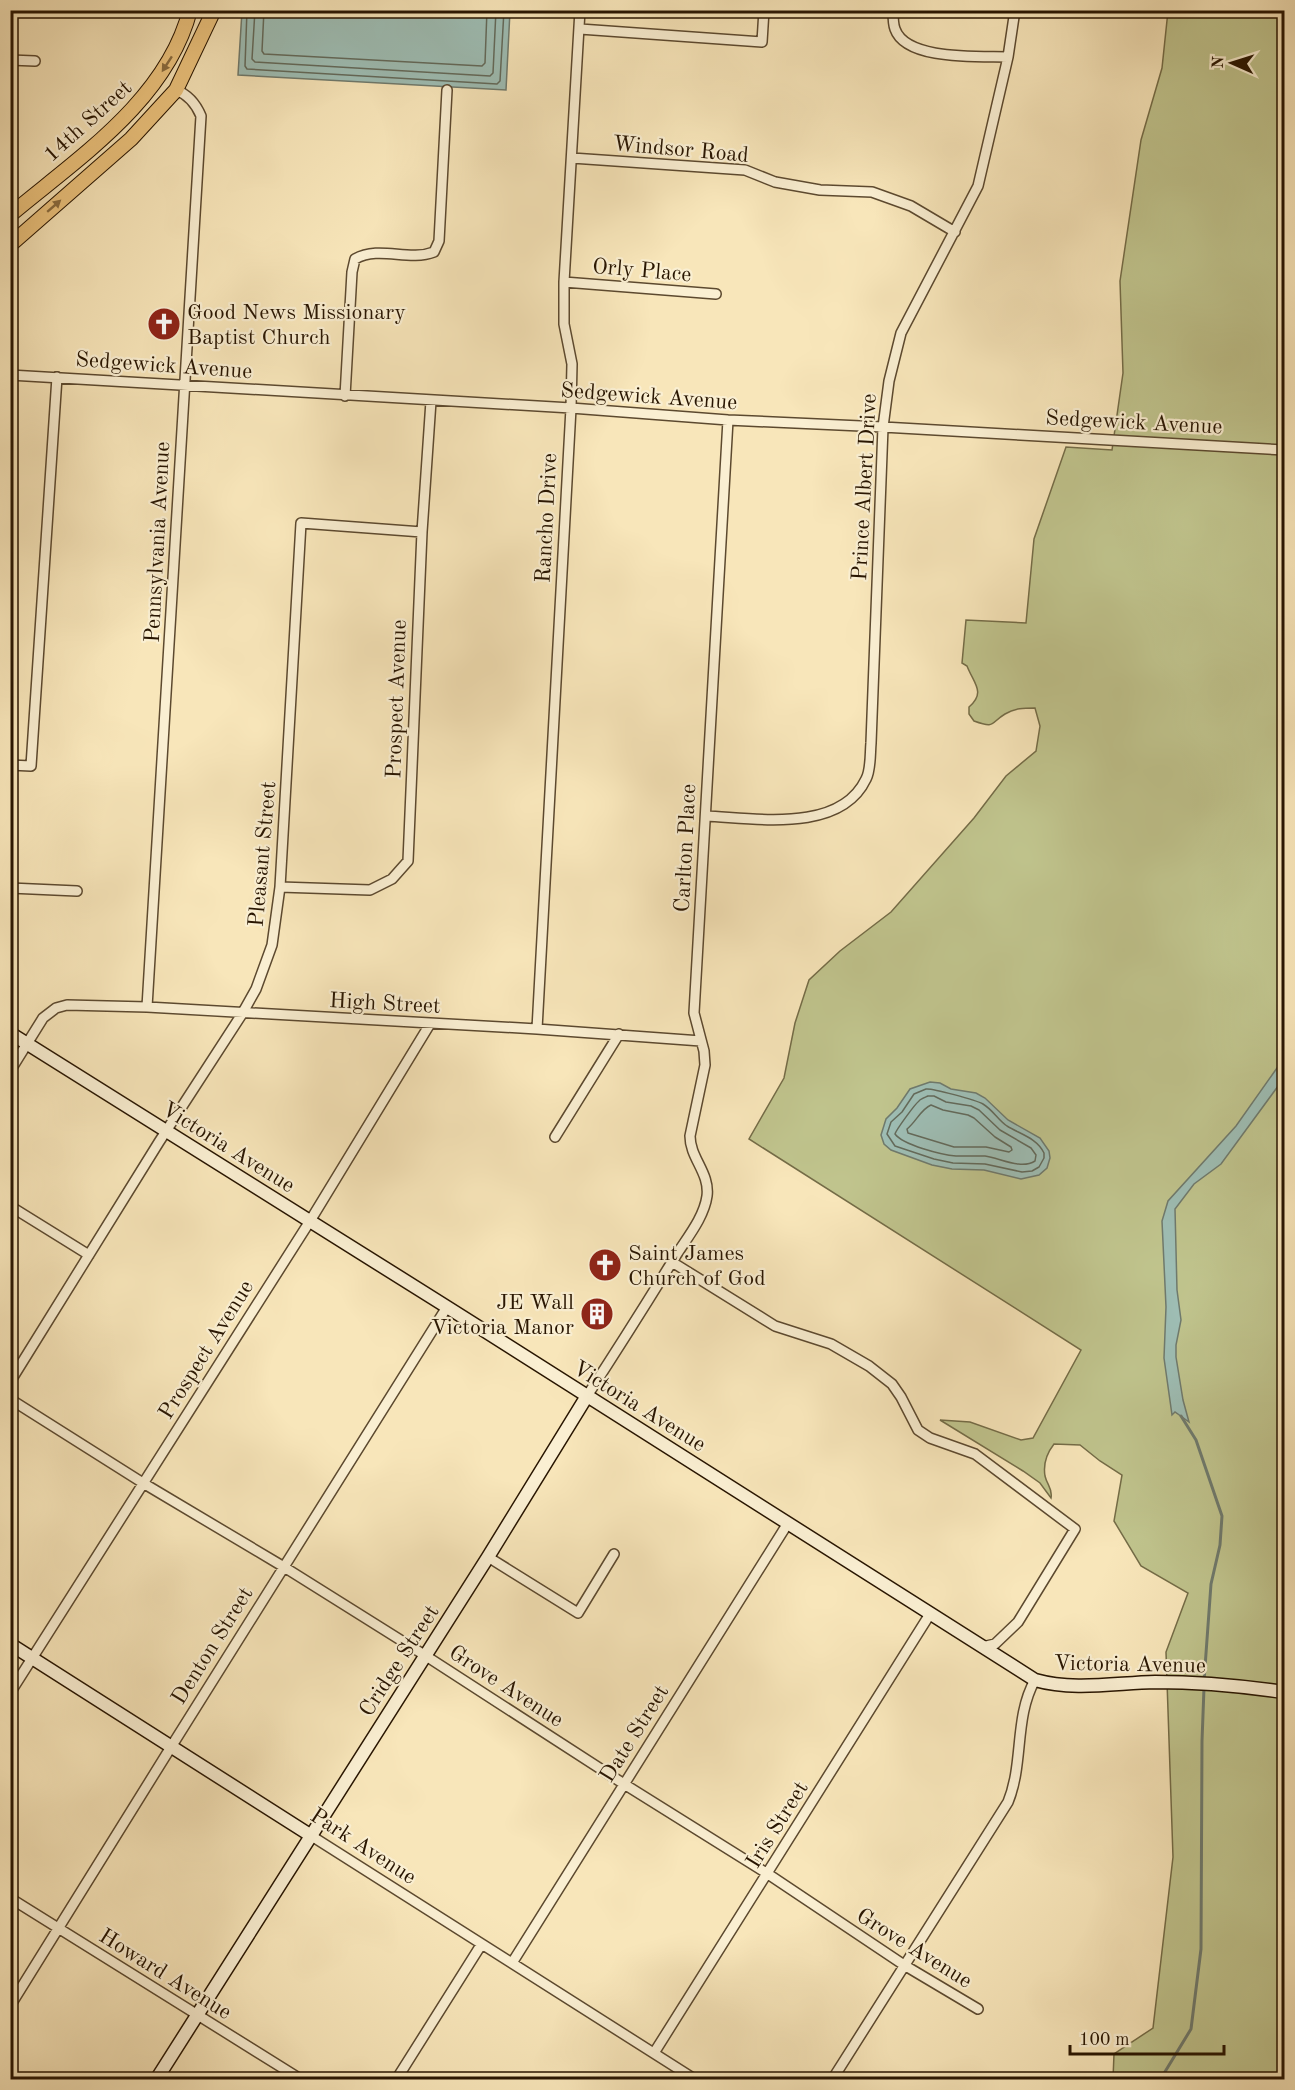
<svg xmlns="http://www.w3.org/2000/svg" width="1295" height="2090" viewBox="0 0 1295 2090" font-family="'Old Standard TT',serif">
	<style>
		.green { fill: #c0c48d; stroke: #746c47; stroke-width: 1.5 }
		.water { fill: #9ebeb5; stroke: #6f7a6d; stroke-width: 1.5 }
		.lines { fill: none; stroke-linecap: round; stroke-linejoin: round }
		.shore { stroke: #636a5b; stroke-width: 1.5 }
		.stream { stroke: #6f7a6d; stroke-width: 3 }
		.street-casing { stroke: #5c492f; stroke-width: 12 }
		.secondary-casing { stroke: #281501; stroke-width: 15 }
		.primary-casing { stroke: #281501; stroke-width: 16 }
		.street { stroke: #faefd2; stroke-width: 9 }
		.secondary { stroke: #faefd2; stroke-width: 12 }
		.primary { stroke: #ecc37d; stroke-width: 14 }
		.oneway { fill: #8a6c3f }
		.labels { text-anchor: middle; stroke-width: 4.5; stroke-linejoin: round; paint-order: stroke }
		.street-label { font-size: 22px; fill: #281501; stroke: #faefd2 }
		.poi-label { font-size: 22px; fill: #281501; stroke: #faefd2; text-anchor: start }
	</style>
	<rect width="100%" height="100%" fill="#f8e6ba"/>
	<filter id="stains"><feTurbulence type="fractalNoise" baseFrequency=".00333" numOctaves="4"/><feColorMatrix values="0 0 0 0 .2 0 0 0 0 .09 0 0 0 0 .02 0 0 0 .5 -.17"/></filter>
	<radialGradient id="worn" r=".72"><stop offset=".6" stop-color="#630" stop-opacity="0"/><stop offset="1" stop-color="#630" stop-opacity=".3"/></radialGradient>
	<!-- green -->
	<path class="green" d="M1168 11H1284V2079H1113L1114 2054 1153 2028 1173 1857 1166 1652 1188 1593 1141 1566 1114 1521 1122 1475 1100 1461 1080 1445 1054 1444C1047 1453 1043 1464 1045 1476 1047 1485 1053 1489 1051 1498L1040 1483 1023 1471 940 1420 970 1422 1021 1440 1033 1438 1081 1350 749 1139 784 1078 795 1023 809 980 840 951 891 912 974 818 1006 776 1036 751 1040 726 1035 708C1024 708 1015 708 1005 714 990 723 996 729 974 721L969 714V707C986 692 974 684 967 666L962 663 966 620 1026 623 1034 539 1066 447 1112 450 1123 373 1120 281 1141 140 1162 68Z"/>
	<!-- water -->
	<path class="water" d="M242 11H510L506 90 238 75Z
		M1284 1058V1078L1221 1164 1194 1184 1175 1209 1177 1290 1181 1320 1176 1345V1357L1183 1400 1189 1422 1175 1412 1172 1415 1164 1358 1166 1307 1162 1221 1168 1201 1236 1126Z
		M930 1082 940 1083 951 1089 976 1093 985 1098 1008 1120 1040 1138 1049 1151 1050 1158 1047 1168 1039 1175 1021 1179 984 1170 952 1169 932 1165 891 1150 884 1144 881 1135 886 1119 897 1108 910 1089Z"/>
	<g class="lines">
		<!-- shore -->
		<path class="shore" d="M247 10 245 66 247 69 497 84 500 81 504 10
			M255 10 252 59 255 62 490 76 493 73 496 10
			M264 10 262 51 264 54 482 66 485 63 487 10
			M926 1089C932 1088 976 1100 983 1104 993 1110 998 1120 1007 1126 1020 1134 1037 1138 1044 1153V1158L1039 1167 1032 1171 1022 1172 985 1164 953 1163 934 1159 895 1146 887 1134 891 1122 902 1112 914 1094Z
			M928 1096H934L946 1102 971 1106 979 1110 1000 1130 1031 1148 1036 1155 1035 1161C1021 1170 1000 1158 985 1156 975 1156 966 1156 956 1156 942 1155 903 1145 895 1134 896 1130 915 1104 919 1101 920 1099 926 1097 928 1096Z
			M931 1105 943 1110 968 1115 974 1118 995 1137 1011 1147 1012 1150 1009 1152 986 1147H954L908 1133 907 1129C916 1122 921 1109 931 1105Z"/>
		<!-- stream -->
		<path class="stream" d="M1181 1416 1196 1440 1222 1516 1220 1545 1211 1584 1204 1681
			M1160 2080 1191 2029 1201 1949 1202 1741 1204 1688"/>
		<!-- street casing -->
		<g class="street-casing">
			<path id="street" d="M893 10C893 16 893 24 895 29 906 61 980 56 1008 57
				M580 29 762 42 764 10
				M10 60 35 61
				M572 158 745 170 775 182 820 190 872 192 911 206 955 232
				M564 282 716 294
				M10 375 571 408 728 420 883 427 1284 450
				M345 396 352 272 355 259C380 245 408 262 434 252L439 241 447 90
				M10 765 31 766 57 377
				M706 816C754 818 840 834 866 779 871 770 870 754 871 743L883 427 889 381 901 333 978 186 1008 57 1015 10
				M280 887 370 890 392 879 408 861 422 532 431 401
				M10 888 77 891
				M147 1007 201 116C196 104 189 95 176 90
				M537 1029 571 408 572 364 564 324V282L580 10
				M10 1071 43 1018 56 1008 67 1005 147 1007 537 1029 701 1041
				M555 1137 619 1034
				M10 1206 89 1255
				M672 1262 775 1326 831 1344 869 1366 892 1384 901 1397 918 1430 930 1438 975 1454 1075 1529 1018 1622 995 1644 982 1647
				M10 1382 159 1142 242 1014 256 989 272 945 280 887 301 523 422 532
				M587 1396C617 1350 646 1304 675 1257 686 1239 704 1218 707 1196 710 1173 690 1158 690 1136L705 1065 704 1051 694 1013 728 420
				M10 1399 143 1483 284 1567 426 1656 624 1784 768 1874 904 1965 978 2009
				M488 1557 578 1613 614 1554
				M10 1693 310 1221 430 1024
				M310 1835 696 2080
				M10 1898 302 2080
				M512 1963 788 1523
				M10 2006 171 1747 447 1307
				M654 2053 930 1614
				M396 2080 481 1945
				M832 2080 1008 1802C1024 1763 1014 1717 1035 1680"/>
		</g>
		<!-- secondary casing -->
		<g class="secondary-casing">
			<path id="secondary" d="M10 1033 447 1307 1035 1680C1074 1691 1115 1683 1155 1682 1198 1682 1242 1686 1284 1692
				M10 1644 310 1835
				M156 2080 488 1557 587 1396"/>
		</g>
		<!-- primary casing -->
		<g class="primary-casing">
			<path id="primary" d="M10 215C78 158 167 100 190 10
				M10 245 131 139 176 90 214 10"/>
		</g>
		<!-- street -->
		<use href="#street" class="street"/>
		<!-- secondary -->
		<use href="#secondary" class="secondary"/>
		<!-- primary -->
		<use href="#primary" class="primary"/>
	</g>
	<!-- one-way arrows -->
	<defs><path id="oneway-solid" d="M-6-.8H1V-3.2L6.5 0L1 3.2V.8H-6Z" transform="scale(1.5)"/></defs>
	<g class="oneway">
		<use href="#oneway-solid" transform="translate(167 64) rotate(123)"/>
		<use href="#oneway-solid" transform="translate(54 206) rotate(-41)"/>
	</g>
	<!-- icons -->
	<defs>
		<g id="church-disc" transform="scale(1.725)"><circle r="9.5" fill="#8f2418" stroke="#faefd2"/><path d="M-1.2-6h2.4v3.5h3.3v2.4h-3.3V6h-2.4V-.1h-3.3v-2.4h3.3Z" fill="#fff"/></g>
		<g id="building-disc" transform="scale(1.725)"><circle r="9.5" fill="#8f2418" stroke="#faefd2"/><path d="M-4-6H4V6H1V3H-1V6H-4ZM-2.5-4.3h1.7v1.8h-1.7ZM.8-4.3h1.7v1.8H.8ZM-2.5-1h1.7V.8h-1.7ZM.8-1h1.7V.8H.8Z" fill="#fff"/></g>
	</defs>
	<g fill-rule="evenodd">
		<use href="#church-disc" x="164" y="324"/>
		<use href="#church-disc" x="605" y="1265"/>
		<use href="#building-disc" x="597" y="1314"/>
	</g>
	<g class="labels">
		<!-- street labels -->
		<g class="street-label">
			<text transform="translate(87 120) rotate(-42)" y="8">14th Street</text>
			<text transform="translate(681 148) rotate(5)" y="8">Windsor Road</text>
			<text transform="translate(642 269) rotate(5)" y="8">Orly Place</text>
			<text transform="translate(164 364) rotate(4)" y="8">Sedgewick Avenue</text>
			<text transform="translate(649 395) rotate(4)" y="8">Sedgewick Avenue</text>
			<text transform="translate(1134 421) rotate(3)" y="8">Sedgewick Avenue</text>
			<text transform="translate(863 487) rotate(-87)" y="8">Prince Albert Drive</text>
			<text transform="translate(545 518) rotate(-87)" y="8">Rancho Drive</text>
			<text transform="translate(156 542) rotate(-87)" y="8">Pennsylvania Avenue</text>
			<text transform="translate(395 699) rotate(-88)" y="8">Prospect Avenue</text>
			<text transform="translate(684 848) rotate(-87)" y="8">Carlton Place</text>
			<text transform="translate(261 854) rotate(-85)" y="8">Pleasant Street</text>
			<text transform="translate(385 1002) rotate(3)" y="8">High Street</text>
			<text transform="translate(229 1146) rotate(32)" y="8">Victoria Avenue</text>
			<text transform="translate(205 1349) rotate(-58)" y="8">Prospect Avenue</text>
			<text transform="translate(640 1405) rotate(32)" y="8">Victoria Avenue</text>
			<text transform="translate(211 1645) rotate(-58)" y="8">Denton Street</text>
			<text transform="translate(398 1660) rotate(-57)" y="8">Cridge Street</text>
			<text transform="translate(1130 1663) rotate(1)" y="8">Victoria Avenue</text>
			<text transform="translate(507 1685) rotate(33)" y="8">Grove Avenue</text>
			<text transform="translate(633 1733) rotate(-58)" y="8">Date Street</text>
			<text transform="translate(776 1824) rotate(-58)" y="8">Iris Street</text>
			<text transform="translate(364 1845) rotate(33)" y="8">Park Avenue</text>
			<text transform="translate(915 1947) rotate(32)" y="8">Grove Avenue</text>
			<text transform="translate(166 1973) rotate(32)" y="8">Howard Avenue</text>
		</g>
		<!-- poi labels -->
		<g class="poi-label">
			<text x="187" y="319">Good News Missionary<tspan x="187" dy="25">Baptist Church</tspan></text>
			<text x="628" y="1260">Saint James<tspan x="628" dy="25">Church of God</tspan></text>
			<text x="574" y="1309" text-anchor="end">JE Wall<tspan x="574" dy="25">Victoria Manor</tspan></text>
		</g>
	</g>
	<!-- margin -->
	<rect width="1295" height="2090" fill="none" stroke="#f8e6ba" stroke-width="36"/>
	<rect x="12" y="12" width="1271" height="2066" fill="none" stroke="#281501" stroke-width="3"/>
	<rect x="18" y="18" width="1259" height="2054" fill="none" stroke="#281501" stroke-width="1.5"/>
	<!-- north arrow -->
	<g transform="translate(1232 63) rotate(273)" stroke="#faefd2" stroke-width="4.5" paint-order="stroke">
	<path d="M0-4.5L10 22L0 15L-10 22Z" fill="#281501"/>
	<text y="-9" font-size="16" font-weight="bold" text-anchor="middle" fill="#281501">N</text>
	</g>
	<!-- scale -->
	<path d="M1070 2045v9h154v-9" fill="none" stroke="#281501" stroke-width="3"/>
	<text x="1079" y="2045" font-size="18" fill="#281501" stroke="#faefd2" stroke-width="4.5" paint-order="stroke">100 m</text>
	<rect width="100%" height="100%" filter="url(#stains)"/>
	<rect width="100%" height="100%" fill="url(#worn)"/>
</svg>
